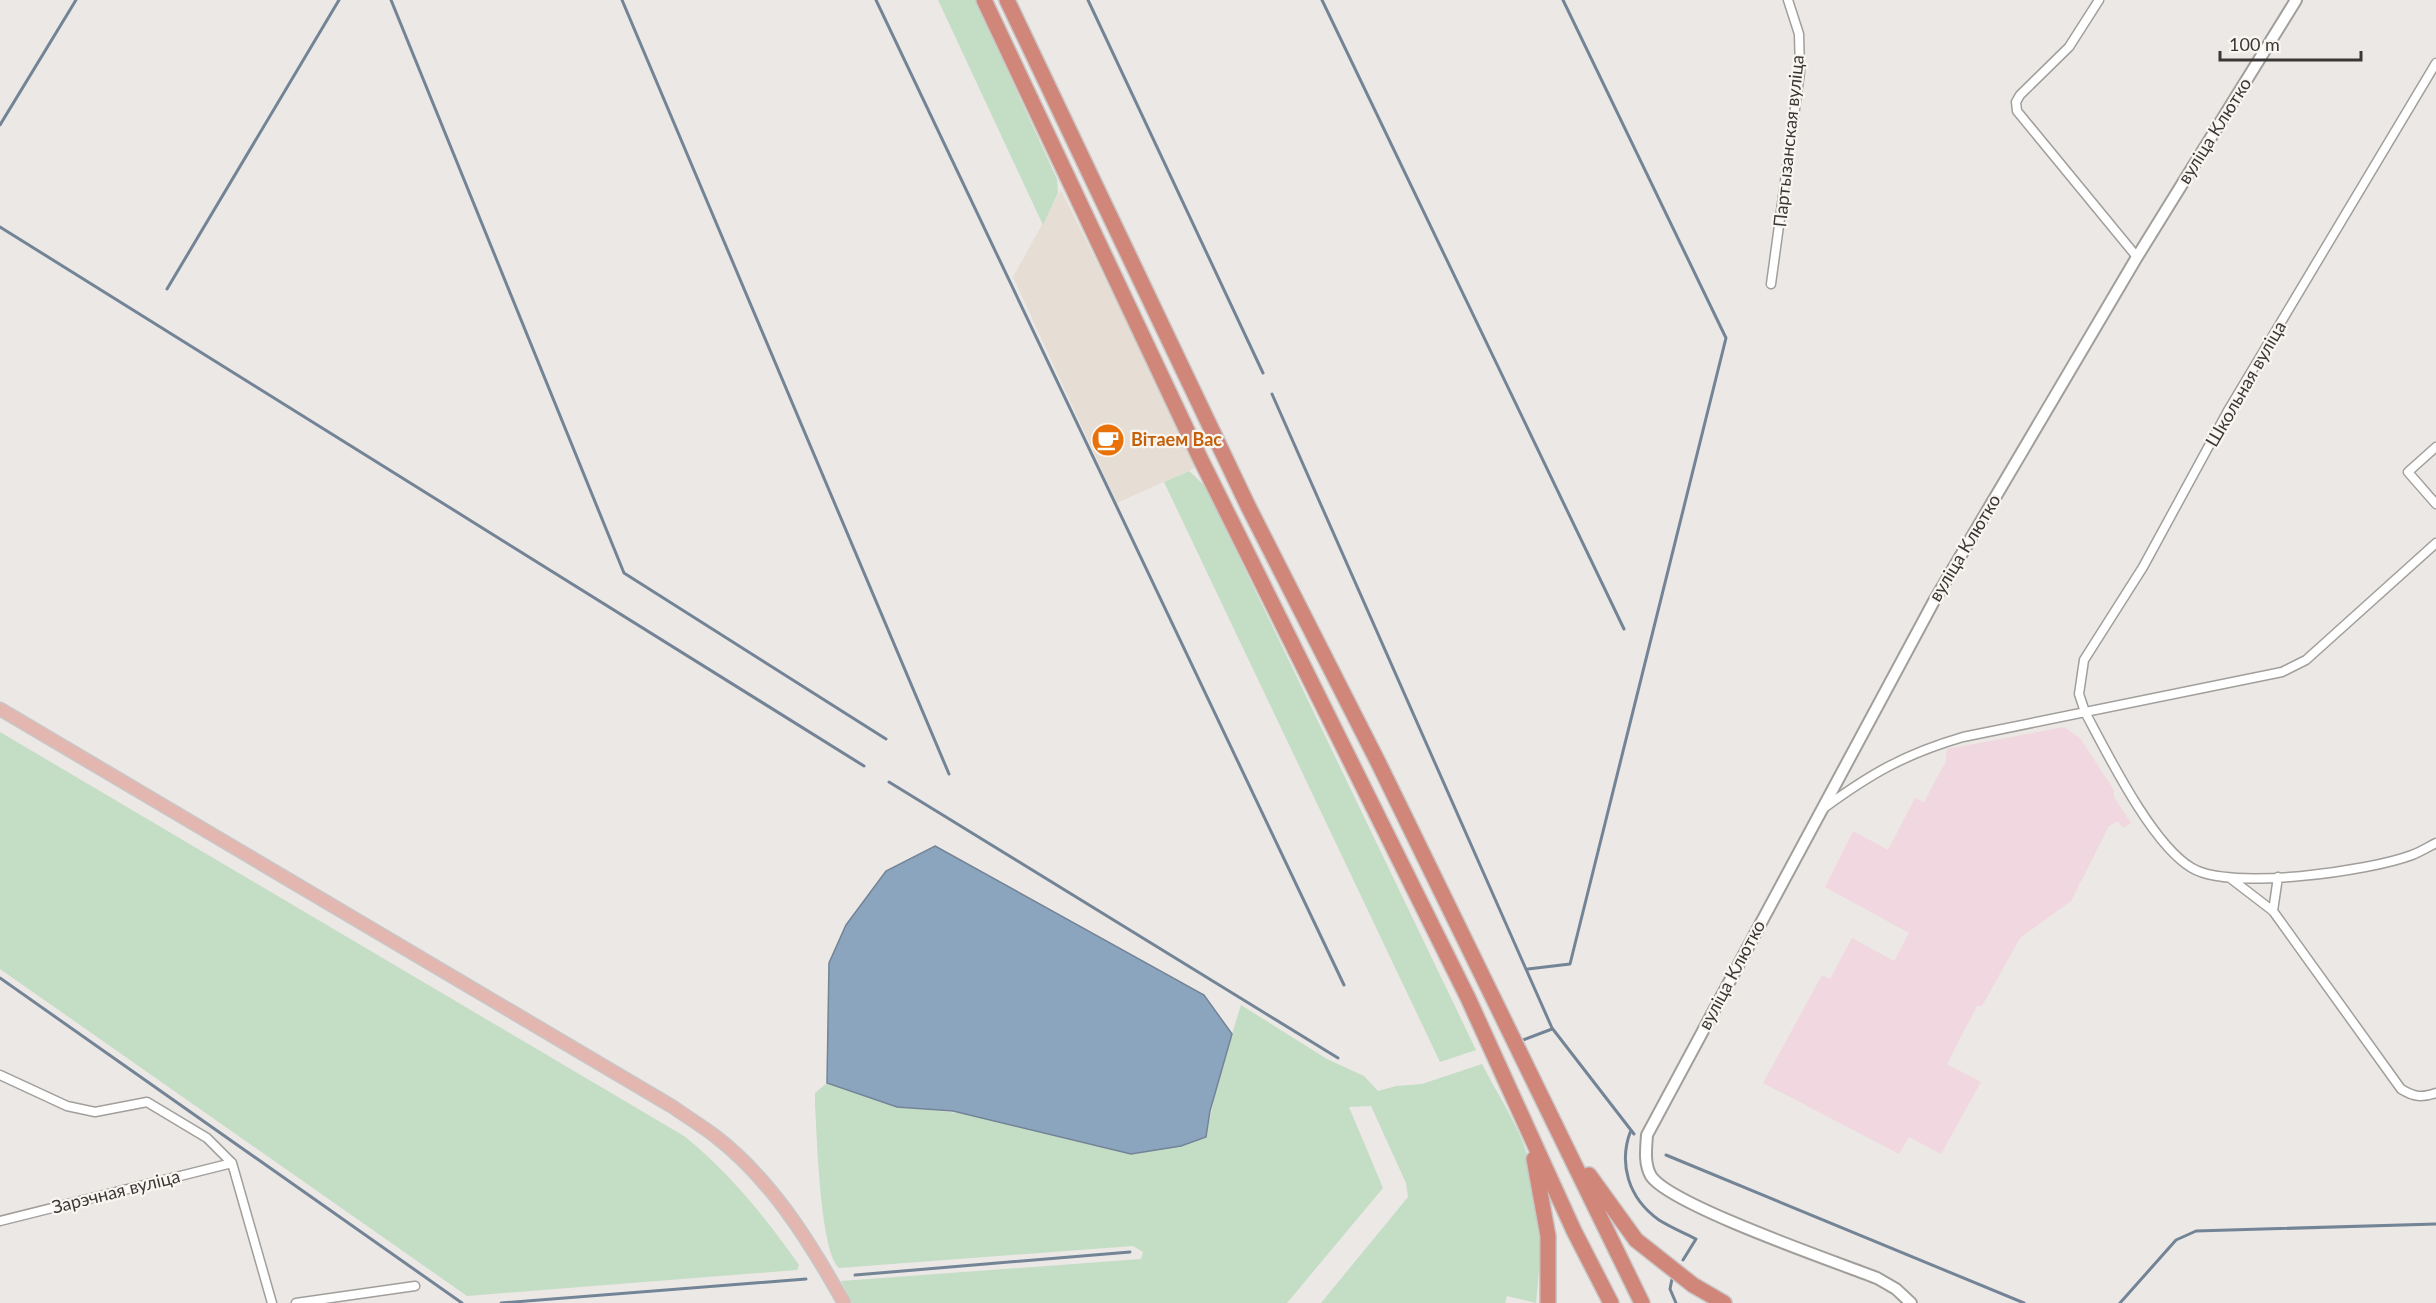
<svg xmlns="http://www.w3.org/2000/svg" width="2436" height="1303" viewBox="0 0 2436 1303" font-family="Lato,sans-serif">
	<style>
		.built { fill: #e6ded4 }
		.industrial { fill: #f1d7df }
		.green { fill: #c4ddc5 }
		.water { fill: #8ca5bf; stroke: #738496; stroke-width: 1.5 }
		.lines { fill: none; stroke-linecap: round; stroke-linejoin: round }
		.stream { stroke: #738496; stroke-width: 3 }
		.minor-casing { stroke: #a19f9b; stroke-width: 11 }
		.tertiary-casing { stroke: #a19f9b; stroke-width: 14 }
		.primary-casing { stroke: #c8c7c7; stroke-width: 15 }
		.motorway-casing { stroke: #c8c7c7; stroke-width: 18 }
		.minor { stroke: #fff; stroke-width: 8 }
		.tertiary { stroke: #fff; stroke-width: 10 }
		.primary { stroke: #e3b6af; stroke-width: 12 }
		.motorway { stroke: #d1867a; stroke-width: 15 }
		.labels { text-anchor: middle; stroke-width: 4.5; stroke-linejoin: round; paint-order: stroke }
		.street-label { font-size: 18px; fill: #3a3837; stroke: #f9f6f2 }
		.food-label { font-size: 18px; font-weight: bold; fill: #c56008; stroke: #f9f6f2; text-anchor: start }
	</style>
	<rect width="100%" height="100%" fill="#ece8e5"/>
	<!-- built -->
	<path class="built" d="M1061 190 1199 466 1117 503 1013 277Z"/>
	<!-- industrial -->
	<path class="industrial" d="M2064 727 2080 738 2114 790V797L2131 823 2123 828 2118 821 2109 826 2071 901 2020 938 1982 1006H1977L1947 1064 1981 1082 1941 1154 1909 1137 1899 1154 1763 1083 1822 975 1830 979 1852 938 1894 961 1909 933 1825 887 1853 831 1888 850 1915 798 1924 802 1946 761 1947 749Z"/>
	<!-- green -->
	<path class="green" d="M938 0H975L1057 179 1058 193 1043 225Z
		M1189 471 1205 486 1476 1050 1440 1062 1164 482Z
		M0 732 684 1136C730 1173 765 1217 799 1265L797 1270 467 1296 0 969Z
		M1241 1005 1327 1059 1364 1076 1378 1091 1396 1086 1422 1084 1482 1064C1496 1092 1516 1121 1526 1151 1542 1203 1542 1250 1536 1303L1507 1296 1505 1303H1321L1408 1197 1406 1183 1371 1106 1349 1107 1383 1188 1287 1303H852L841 1281 1141 1259 1143 1252 1133 1246 839 1268C820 1251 817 1136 815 1105V1093L827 1083 897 1107 1206 1137 1219 1076Z"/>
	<!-- water -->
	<path class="water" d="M935 846 1204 995 1232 1034 1210 1111 1206 1137 1181 1146 1131 1154 953 1111 897 1107 827 1083 829 963 846 925 886 871Z"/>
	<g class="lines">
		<!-- stream -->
		<path class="stream" d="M391 0 624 573 886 739
			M622 0 949 774
			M876 0 1344 985
			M1088 0 1263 373
			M1322 0 1624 629
			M0 125 76 0
			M0 227 864 766
			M167 289 339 0
			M1272 394 1552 1028 1634 1134
			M889 782 1338 1058
			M1528 969 1570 964 1726 338 1563 0
			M0 978 462 1303
			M1523 1040 1552 1029
			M1631 1130C1618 1163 1628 1198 1659 1220 1670 1227 1684 1233 1696 1239L1683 1260
			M1666 1155 2024 1303
			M855 1275 1130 1252
			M1672 1279 1670 1289 1676 1303
			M501 1303 806 1279
			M2120 1303 2176 1240 2196 1231 2436 1224"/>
		<!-- minor casing -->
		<g class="minor-casing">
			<path id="minor" d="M2099 0 2069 47 2020 95 2016 102 2017 111 2137 257
				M2436 63 2229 409 2143 567 2084 660 2079 694 2085 712C2107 753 2152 845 2192 868 2230 891 2370 871 2412 855 2420 852 2428 847 2436 843
				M1771 284 1800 72 1799 34 1788 0
				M2436 447 2408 472 2436 504
				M1824 808C1872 773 1905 754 1963 737L2282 672 2306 660 2436 543
				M2230 878 2273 911 2401 1089C2414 1097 2422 1098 2436 1093
				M2273 911 2278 877
				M0 1075 67 1106 95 1112 147 1102 207 1138 232 1163 272 1303
				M0 1221 232 1163
				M296 1303 415 1286"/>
		</g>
		<!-- tertiary casing -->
		<g class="tertiary-casing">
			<path id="tertiary" d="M1911 1303 1896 1289 1877 1278C1836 1262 1670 1205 1651 1176 1644 1164 1646 1149 1647 1135L1934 601 2137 257 2296 0"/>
		</g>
		<!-- primary casing -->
		<g class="primary-casing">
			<path id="primary" d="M0 709 673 1107C687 1117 702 1126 715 1136 771 1179 810 1242 844 1303"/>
		</g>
		<!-- motorway casing -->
		<g class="motorway-casing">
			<path id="motorway" d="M984 0 1200 458 1468 998 1574 1231 1611 1303
				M1007 0 1248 506 1378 762 1642 1303
				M1534 1159 1548 1236V1303
				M1589 1175 1636 1240 1693 1285 1724 1303"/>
		</g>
		<!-- minor -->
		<use href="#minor" class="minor"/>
		<!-- tertiary -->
		<use href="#tertiary" class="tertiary"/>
		<!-- primary -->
		<use href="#primary" class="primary"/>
		<!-- motorway -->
		<use href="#motorway" class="motorway"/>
	</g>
	<!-- icons -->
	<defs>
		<g id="cafe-disc" transform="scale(1.725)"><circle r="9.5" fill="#e8710a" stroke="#f9f6f2"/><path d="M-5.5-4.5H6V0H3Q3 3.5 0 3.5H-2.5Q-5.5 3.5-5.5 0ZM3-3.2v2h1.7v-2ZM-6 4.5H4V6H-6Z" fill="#fff"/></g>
	</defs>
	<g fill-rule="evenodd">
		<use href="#cafe-disc" x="1108" y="440"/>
	</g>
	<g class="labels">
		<!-- street labels -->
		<g class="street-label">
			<text transform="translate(2215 131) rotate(-58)" y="6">вуліца Клютко</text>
			<text transform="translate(1789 141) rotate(-84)" y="6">Партызанская вуліца</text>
			<text transform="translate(2246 384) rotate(-60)" y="6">Школьная вуліца</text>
			<text transform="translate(1965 548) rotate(-59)" y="6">вуліца Клютко</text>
			<text transform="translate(1732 975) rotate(-62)" y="6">вуліца Клютко</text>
			<text transform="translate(116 1192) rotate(-14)" y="6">Зарэчная вуліца</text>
		</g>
		<!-- food labels -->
		<g class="food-label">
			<text x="1131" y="446">Вітаем Вас</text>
		</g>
	</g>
	<!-- scale -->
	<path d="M2220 51v9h141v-9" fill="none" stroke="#3a3837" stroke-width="3"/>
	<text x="2229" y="51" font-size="18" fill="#3a3837" stroke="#f9f6f2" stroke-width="4.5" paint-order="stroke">100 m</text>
</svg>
